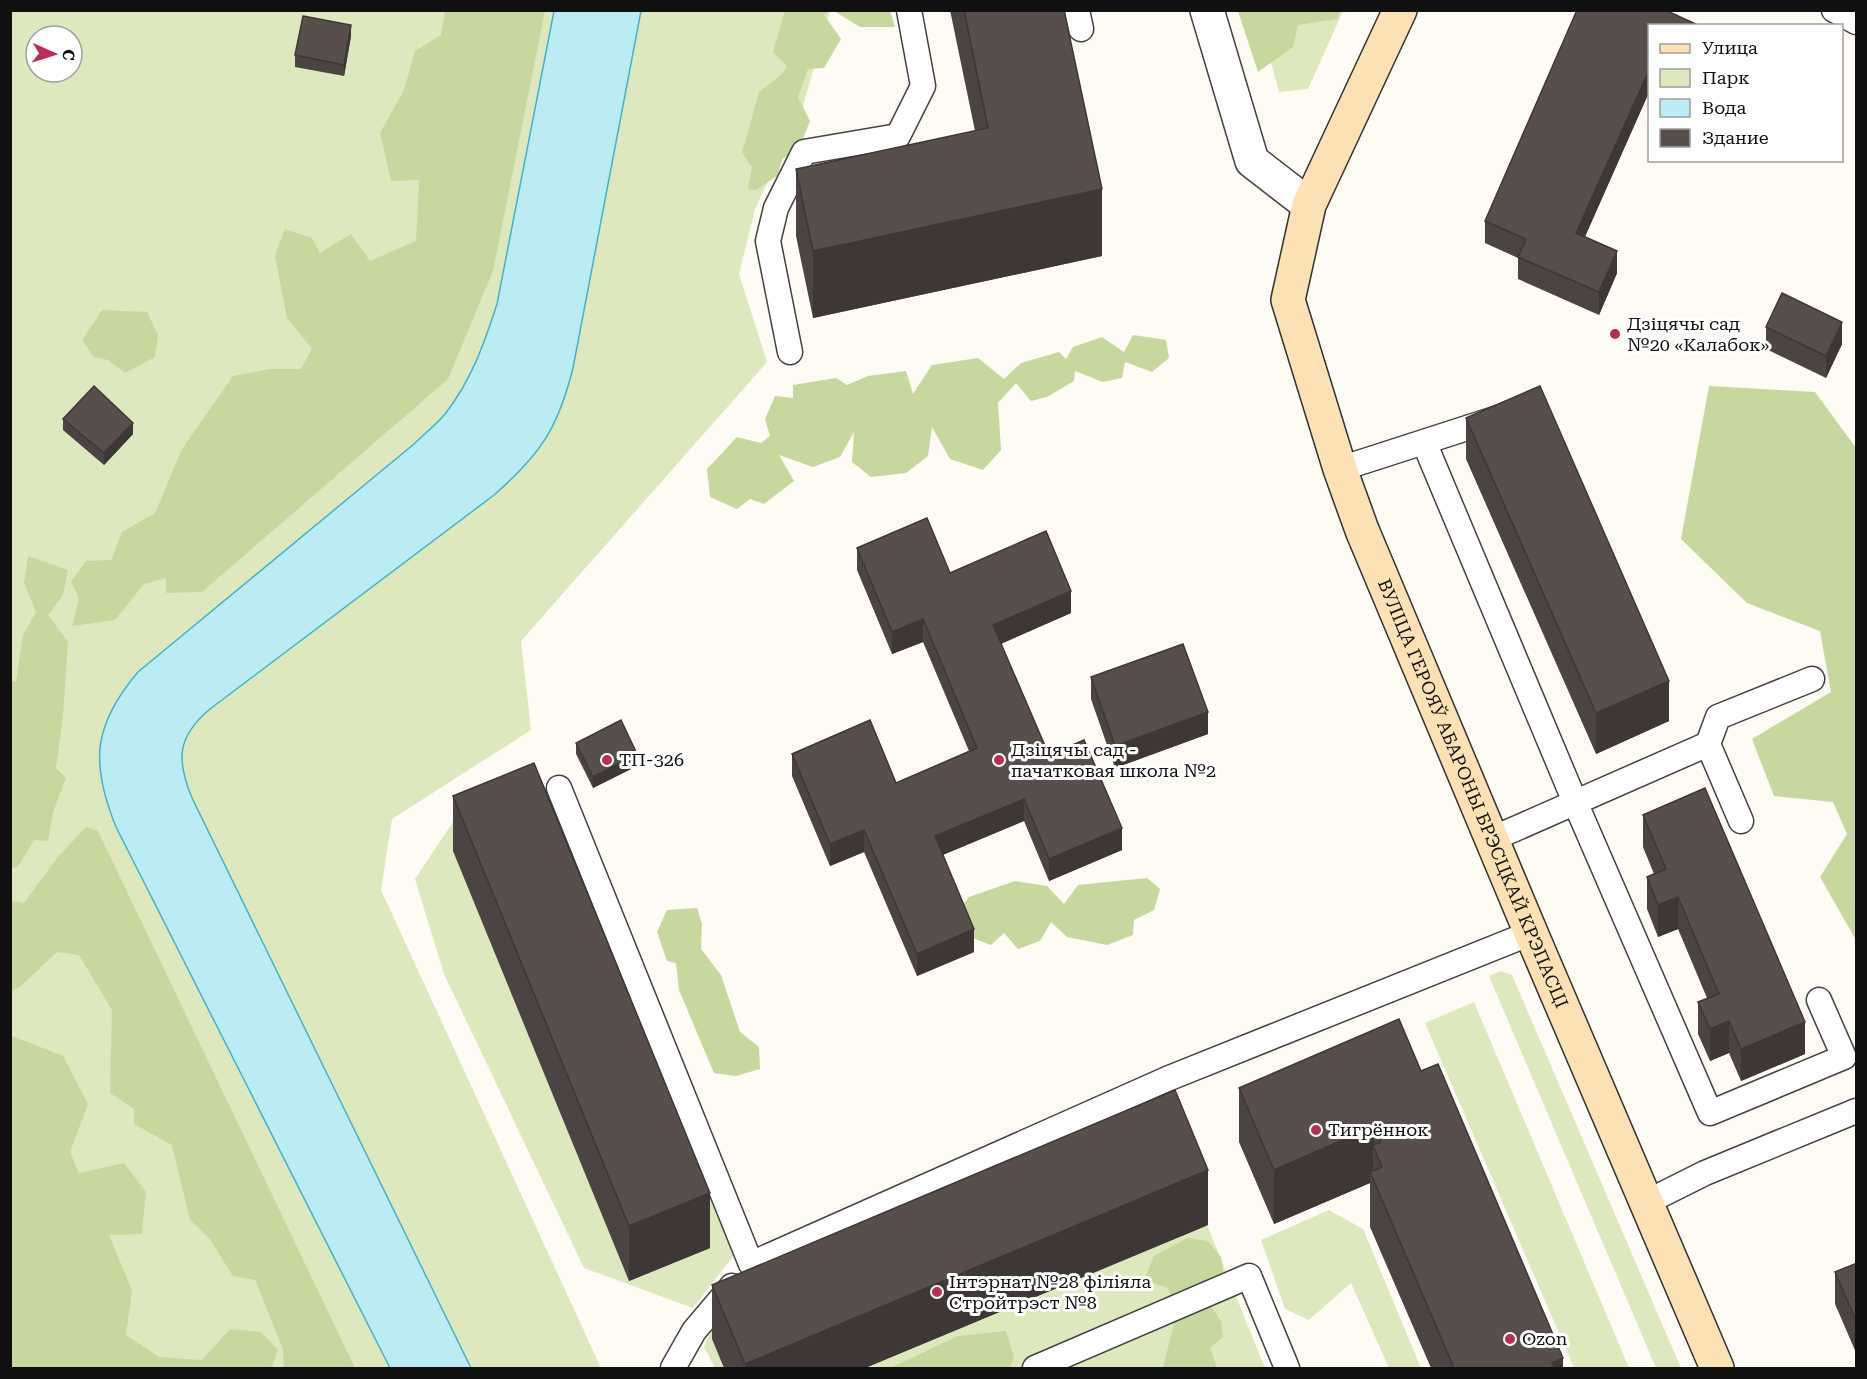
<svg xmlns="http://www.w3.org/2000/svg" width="1867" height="1379" viewBox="0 0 1867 1379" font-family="'Roboto Serif',serif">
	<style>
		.green { fill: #dee8be; fill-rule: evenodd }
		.forest { fill: #c6d89e }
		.water { fill: #bbecf3; stroke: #45b2c7; stroke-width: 1.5 }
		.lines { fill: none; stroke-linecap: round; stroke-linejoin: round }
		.service-casing { stroke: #434343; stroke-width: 27 }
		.minor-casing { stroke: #434343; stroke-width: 36 }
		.secondary-casing { stroke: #323232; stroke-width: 36 }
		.service { stroke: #fff; stroke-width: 24 }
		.minor { stroke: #fff; stroke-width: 33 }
		.secondary { stroke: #fbe1b3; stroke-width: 33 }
		.wall { fill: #4c4442 }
		.shaded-wall { fill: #3e3736 }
		.building { fill: #584f4d; stroke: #3e3736; stroke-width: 1.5 }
		.poi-dot { fill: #ba2e56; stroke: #fff; stroke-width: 2 }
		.labels { text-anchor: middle; stroke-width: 6; stroke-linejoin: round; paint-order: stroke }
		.poi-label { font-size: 18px; fill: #101010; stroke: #fff; text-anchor: start }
		.street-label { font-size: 18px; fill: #101010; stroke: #fff }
	</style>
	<rect width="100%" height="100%" fill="#fefaf4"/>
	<!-- green -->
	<path class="green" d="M10 11H830L803 106 755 209 739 274 767 362 521 641 531 730 392 819 381 890 601 1368H11ZM36 36H72V72H36Z
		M1257 11H1343L1308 89 1279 92Z
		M548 803 734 1255 693 1308 584 1268 444 974 415 879 459 813Z
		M1501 971 1512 975 1681 1368H1656L1489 976Z
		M1474 1002 1629 1368H1574L1425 1023Z
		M1159 1106 1265 1368H715L704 1347 725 1296Z
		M1329 1210 1363 1229 1421 1368H1389L1351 1283 1309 1320 1285 1309 1261 1240Z"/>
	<!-- forest -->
	<path class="forest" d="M445 11H545L493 271 448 379 202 592 166 593V578L144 584 115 620 72 626 79 598 71 582 86 561 111 560 122 532 155 513 182 449 233 376 270 369H301L312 349 287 318 275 256 285 229 312 238 320 253 351 234 370 261 416 241 419 180 391 181 380 133 404 90 415 51 441 35Z
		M785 11H829L824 15 841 39 824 68 808 69 798 97 810 121 796 156 783 158 777 176 756 190 748 189 752 167 742 153 759 92 781 75 787 66 773 52Z
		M834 11H890L895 27H860Z
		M1238 11V10L1340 11 1337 19 1298 25 1293 47 1258 72Z
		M102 310 147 312 158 335 155 357 125 373 108 360 94 357 82 340Z
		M1133 335 1166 340 1169 358 1152 372 1125 362 1122 378 1103 382 1075 371 1074 381 1047 397 1031 401 1016 383 998 403 1001 450 983 470 950 459 932 427 928 456 906 473 871 477 852 462 854 432 840 457 813 467 779 455 794 481 764 504 750 499 737 509 710 497 707 469 737 437 761 443 770 436 765 419 775 396 793 398V385L836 378 847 385 868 376 906 371 913 394 932 365 978 358 1004 379 1021 363 1059 352 1066 359 1073 347 1102 337 1124 352Z
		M1709 386 1815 392 1856 448V940L1820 877 1847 834 1833 802 1774 796 1752 739 1831 692 1820 631 1747 603 1681 539Z
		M28 556 68 570 63 595 48 615 68 642 63 716 56 768 66 778 53 812 48 841 34 840 18 867 11 868V682L16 681 23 635 36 612 24 583Z
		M86 827 98 831 355 1368H284L283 1349 255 1280 233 1276 209 1238 190 1220 172 1145 134 1124V1109L110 1093 112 1010 79 955 57 952 21 986 11 991V901L24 903 57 858Z
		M1147 878 1160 889 1154 910 1134 920 1133 935 1107 945 1067 937 1051 922 1040 941 1018 949 1004 933 991 945 970 937 959 910 969 897 1015 881 1047 886 1064 904 1078 885Z
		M697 908 702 924 701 949 721 975 740 1032 759 1047 760 1069 736 1076 714 1073 679 990 676 963 667 961 657 932 667 910Z
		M10 1035 63 1056 88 1104 70 1152 79 1173 124 1163 146 1192 142 1234 109 1235 132 1290 126 1335 159 1357 202 1360 230 1329 261 1332 278 1350 271 1368H11Z
		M1187 1238 1208 1241 1221 1257 1225 1286 1208 1302 1221 1321 1223 1337 1210 1348 1217 1368H1163L1176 1315 1168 1288 1144 1280 1154 1256Z
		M1006 1331 1014 1357 1010 1368H890L958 1336Z"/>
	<!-- water -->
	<path class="water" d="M554 11H641L573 368C558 428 541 454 494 495L210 709C177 737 176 759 192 798L471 1368H390L116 827C90 763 93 725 138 672L414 444C424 434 436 425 445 414 471 381 484 344 497 304Z"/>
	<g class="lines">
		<!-- service casing -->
		<g class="service-casing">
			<path id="service" d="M1077 10 1081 29
				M1834 10 1856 22
				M790 352 768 241 776 208 804 152 898 136 923 86 909 10
				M1424 442 1575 802 1710 1113 1844 1057 1819 1000
				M1340 469 1498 418
				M1708 744 1741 821
				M559 788 751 1264 1167 1079 1531 933
				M1492 839 1708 744 1718 717 1812 679
				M1647 1202 1705 1173 1856 1111
				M673 1368 694 1331 732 1286
				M1035 1368 1249 1276 1287 1368"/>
		</g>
		<!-- minor casing -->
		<g class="minor-casing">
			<path id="minor" d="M1207 10 1252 161 1309 205"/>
		</g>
		<!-- secondary casing -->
		<g class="secondary-casing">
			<g id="secondary">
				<path id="s1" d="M1400 10 1309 205 1288 300 1340 469 1362 530 1531 933 1717 1368"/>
			</g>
		</g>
		<!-- service -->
		<use href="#service" class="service"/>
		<!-- minor -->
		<use href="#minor" class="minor"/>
		<!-- secondary -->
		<use href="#secondary" class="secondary"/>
	</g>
	<!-- wall -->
	<path class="wall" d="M950 10H1064L1102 256 813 318 796 236V169L975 131Z
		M1650 26V90L1585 237 1617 273 1599 315 1518 279V258L1485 243V221Z
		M351 36 344 76 295 67V55Z
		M1766 327 1842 344 1826 378 1766 349Z
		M1466 418 1669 721 1596 754 1466 459Z
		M63 419 133 434 104 465 63 430Z
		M857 548 950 573 1071 613 1001 644 1049 755 1122 850 1049 881 1024 821 943 855 974 952 917 976 864 852 830 866 792 776V754L896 783 969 751 923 642 892 654 857 570Z
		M1091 677 1208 734 1115 768 1091 699Z
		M576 743 637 766 593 788 576 754Z
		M453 796 710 1248 629 1281 453 851Z
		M1643 815 1805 1054 1741 1081 1729 1053 1710 1061 1698 1034V1002L1707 998 1678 929 1658 937 1647 909V877L1654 874 1643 847Z
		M1421 1071 1563 1368H1431L1370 1227V1183L1274 1224 1239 1142V1088Z
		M1208 1225 865 1368H724L712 1339V1285Z
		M1857 1263V1355L1835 1304V1272Z"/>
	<!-- shaded-wall -->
	<path class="shaded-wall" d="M351 25V36L344 76V65Z
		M1650 68V90L1576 256V233Z
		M1102 189V256L813 318V251Z
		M1617 251V273L1599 315V292Z
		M1842 322V344L1826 378V356Z
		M133 423V434L104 465V453Z
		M1071 591V613L993 647V625Z
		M923 619V642L892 654V632Z
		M1669 681V721L1596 754V713Z
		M1208 712V734L1115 768V746Z
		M637 754V766L593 788V777Z
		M1024 799V821L935 858V836Z
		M1122 828V850L1049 881V859Z
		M864 830V852L830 866V844Z
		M1678 897V929L1658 937V905Z
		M974 929V952L917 976V954Z
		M1729 1021V1053L1710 1061V1029Z
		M1805 1022V1054L1741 1081V1049Z
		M1374 1126V1150L1373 1145V1179L1370 1172V1183L1274 1224V1170Z
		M1208 1170V1225L865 1368H745V1364Z
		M710 1193V1248L629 1281V1226Z
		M1563 1358V1368H1552V1363Z"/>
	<!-- building -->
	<path class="building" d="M964 10H1064L1102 189 813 251 796 169 988 128Z
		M1577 10H1665L1700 26H1650V68L1576 233 1617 251 1599 292 1518 257 1526 239 1485 221Z
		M303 16 351 25 344 65 295 55Z
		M1782 293 1842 322 1826 356 1766 327Z
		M94 386 133 423 104 453 63 419Z
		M1540 386 1669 681 1596 713 1466 418Z
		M927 518 950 573 1046 531 1071 591 993 625 1049 755 1084 740 1122 828 1049 859 1024 799 935 836 974 929 917 954 864 830 830 844 792 754 870 720 896 783 977 748 923 619 892 632 857 548Z
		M1183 644 1208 712 1115 746 1091 677Z
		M621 720 637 754 593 777 576 743Z
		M534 763 710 1193 629 1226 453 796Z
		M1705 788 1805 1022 1741 1049 1729 1021 1710 1029 1698 1002 1719 994 1678 897 1658 905 1647 877 1666 869 1643 815Z
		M1399 1019 1421 1071 1438 1064 1563 1358 1552 1363 1554 1368H1454L1370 1172 1382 1167 1373 1145 1381 1142 1374 1126 1274 1170 1239 1088Z
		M1175 1090 1208 1170 745 1364 712 1285Z
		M1857 1263V1323L1835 1272Z"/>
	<!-- markers -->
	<g class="poi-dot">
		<circle cx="1615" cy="334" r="6"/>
		<circle cx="607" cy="760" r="6"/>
		<circle cx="999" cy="760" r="6"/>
		<circle cx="1316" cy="1130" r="6"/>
		<circle cx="937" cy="1292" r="6"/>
		<circle cx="1510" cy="1339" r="6"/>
	</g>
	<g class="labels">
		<!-- poi labels -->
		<g class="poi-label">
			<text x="1627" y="330">Дзіцячы сад<tspan x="1627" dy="21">№20 «Калабок»</tspan></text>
			<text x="1011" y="756">Дзіцячы сад -<tspan x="1011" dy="21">пачатковая школа №2</tspan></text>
			<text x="619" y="766">ТП-326</text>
			<text x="1328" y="1136">Тигрённок</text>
			<text x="949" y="1288">Інтэрнат №28 фiлiяла<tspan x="949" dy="21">Стройтрэст №8</tspan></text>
			<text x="1522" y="1345">Ozon</text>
		</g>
		<!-- street labels -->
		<g class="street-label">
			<text dy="6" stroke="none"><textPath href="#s1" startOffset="840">ВУЛІЦА ГЕРОЯЎ АБАРОНЫ БРЭСЦКАЙ КРЭПАСЦІ</textPath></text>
		</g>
	</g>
	<!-- border -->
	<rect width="1867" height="1379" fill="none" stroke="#101010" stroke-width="24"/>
	<!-- legend -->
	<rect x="1648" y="24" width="195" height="138" fill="#ffffff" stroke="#9f9f9f" stroke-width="1.5"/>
	<rect x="1660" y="44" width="30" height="9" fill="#fbe1b3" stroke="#9f9f9f" stroke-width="1.5"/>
	<text x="1702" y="54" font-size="18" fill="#101010">Улица</text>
	<rect x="1660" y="69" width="30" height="18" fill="#dee8be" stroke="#9f9f9f" stroke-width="1.5"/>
	<text x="1702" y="84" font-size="18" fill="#101010">Парк</text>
	<rect x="1660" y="99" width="30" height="18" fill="#bbecf3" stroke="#9f9f9f" stroke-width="1.5"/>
	<text x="1702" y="114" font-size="18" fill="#101010">Вода</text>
	<rect x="1660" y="129" width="30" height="18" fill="#584f4d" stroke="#9f9f9f" stroke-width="1.5"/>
	<text x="1702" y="144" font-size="18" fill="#101010">Здание</text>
	<!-- north arrow -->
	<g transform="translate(54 54) rotate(93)"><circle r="28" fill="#ffffff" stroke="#9f9f9f" stroke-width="1.5"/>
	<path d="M0-4.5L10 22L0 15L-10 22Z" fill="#ba2e56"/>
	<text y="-9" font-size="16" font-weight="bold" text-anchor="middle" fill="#101010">С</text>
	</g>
</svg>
